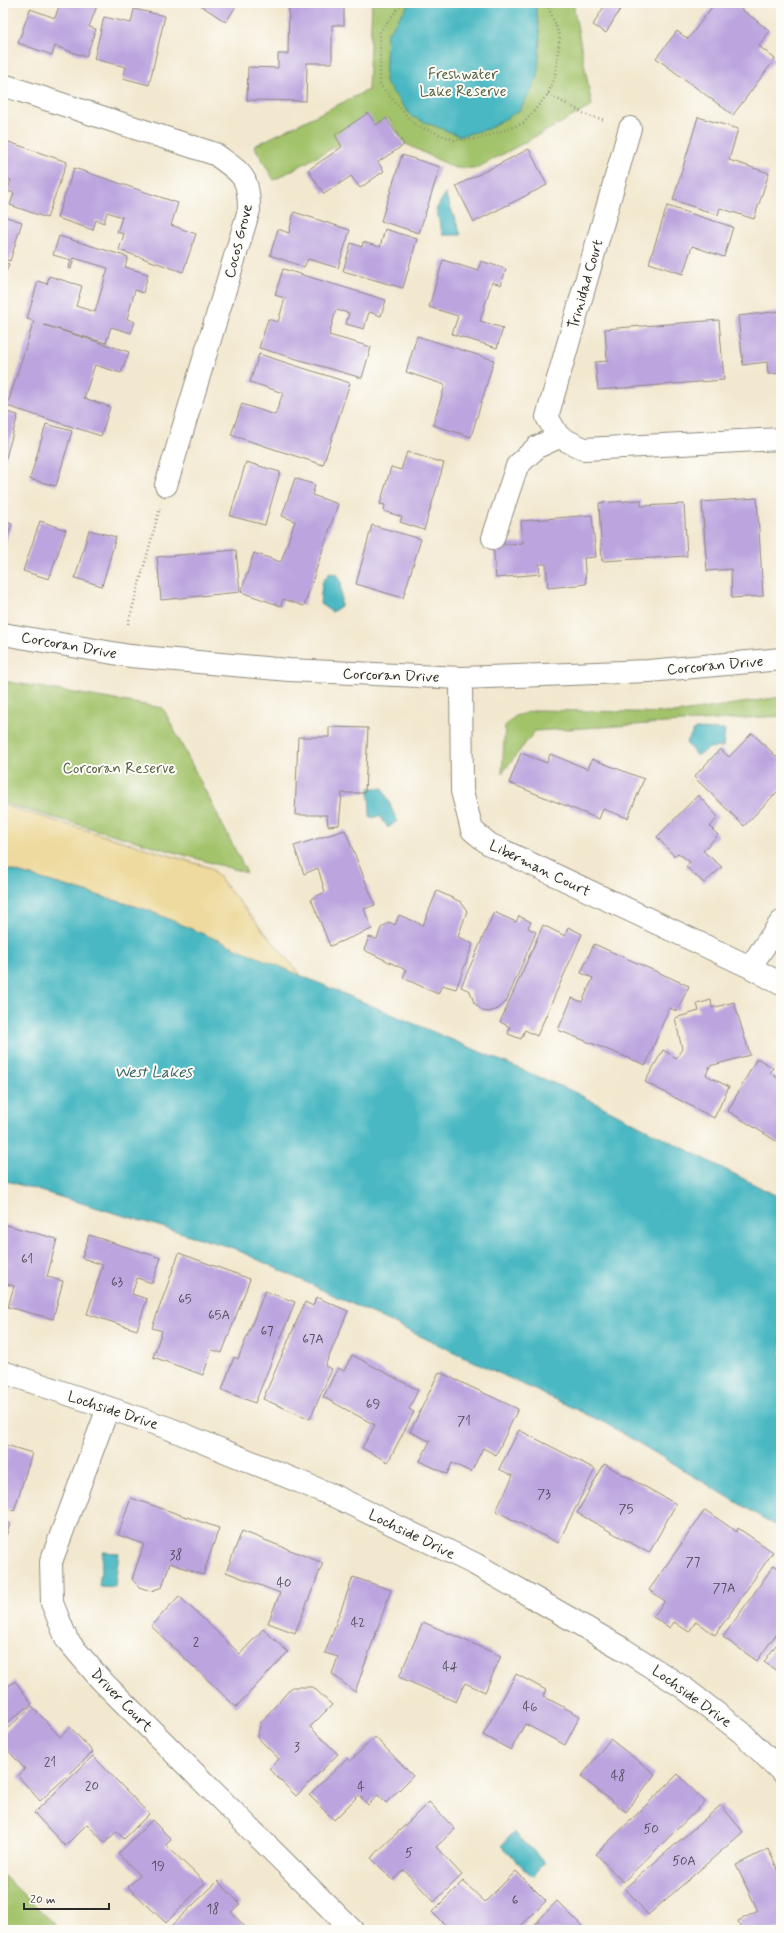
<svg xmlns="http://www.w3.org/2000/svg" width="784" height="1933" viewBox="0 0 784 1933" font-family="Mynerve,sans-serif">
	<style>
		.green { fill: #a3c36b; stroke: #67774b }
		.sand { fill: #eeda9e; stroke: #8c8264 }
		.water { fill: #4ab8c2; stroke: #3a7276 }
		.building { fill: #bca5df }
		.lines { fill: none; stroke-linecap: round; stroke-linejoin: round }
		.minor-casing { stroke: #8e8a7d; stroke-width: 24 }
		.tertiary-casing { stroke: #8e8a7d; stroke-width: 24 }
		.path { stroke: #8e8a7d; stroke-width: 2.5; stroke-dasharray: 1 3; stroke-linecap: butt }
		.minor { stroke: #fff; stroke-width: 22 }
		.tertiary { stroke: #fff; stroke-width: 22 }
		.labels { text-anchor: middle; stroke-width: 4; stroke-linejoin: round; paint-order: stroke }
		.number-label { font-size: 13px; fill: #4f4a58 }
		.park-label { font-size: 15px; fill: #556041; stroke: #fdfcf7 }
		.street-label { font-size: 15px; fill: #2b2b2b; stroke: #fdfcf7 }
		.water-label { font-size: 16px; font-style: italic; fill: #376367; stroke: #fdfcf7 }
	</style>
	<rect width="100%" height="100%" fill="#fdfcf7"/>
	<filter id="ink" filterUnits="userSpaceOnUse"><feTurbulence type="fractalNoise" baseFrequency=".025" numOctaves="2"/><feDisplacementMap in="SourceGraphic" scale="8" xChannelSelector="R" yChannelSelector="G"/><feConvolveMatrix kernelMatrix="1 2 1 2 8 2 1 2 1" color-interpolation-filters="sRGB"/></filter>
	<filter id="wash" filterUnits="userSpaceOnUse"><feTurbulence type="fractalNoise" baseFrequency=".012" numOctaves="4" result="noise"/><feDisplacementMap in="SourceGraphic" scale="16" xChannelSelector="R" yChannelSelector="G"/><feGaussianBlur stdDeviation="0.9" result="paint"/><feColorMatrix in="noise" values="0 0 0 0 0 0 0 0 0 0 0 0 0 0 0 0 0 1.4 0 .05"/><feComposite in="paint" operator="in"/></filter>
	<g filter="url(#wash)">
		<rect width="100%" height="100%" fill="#f2e8cf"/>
		<!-- green -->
		<path class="green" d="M372 3H575L574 9 592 106 477 168H455L406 144 388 118 274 180 254 146 368 90Z
			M3 681 163 708 247 873 3 803Z
			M781 697V716L535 731 502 773 505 726 515 716 537 710 675 713Z
			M3 1875 61 1930H3Z"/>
		<!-- sand -->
		<path class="sand" d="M3 805 211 868 303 978 145 909 3 868Z"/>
		<!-- water -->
		<path class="water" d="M410 3H535L540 35 538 77 520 110 488 129 460 136 412 117 385 82 387 34Z
			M445 193 461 235H443L436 210Z
			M329 573 337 574 341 581V606L332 612 320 604 322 583Z
			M695 729 725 730 723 747 709 748 697 756 686 743Z
			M369 788H383L397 821 388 828 380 816 370 818Z
			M3 868 145 909 572 1091 781 1198V1529L607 1424 233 1248 3 1180Z
			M103 1552 119 1553 115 1587 99 1586Z
			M514 1832 545 1862 532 1876 501 1846Z"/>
		<g id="blocks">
			<!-- building -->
			<path class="building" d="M60 3H98L89 27 96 29 86 57 55 46 52 55 18 43 30 9 55 18Z
				M197 3H238L226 22Z
				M289 3H344V25H332V63H307L306 101 247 100 248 67 278 68V54H288Z
				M606 3H624L606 33 593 25Z
				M715 3H733L770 31 759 46 775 59 733 115 656 58 677 31 688 39Z
				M134 9 165 16 149 85 123 78 126 67 94 59 104 17 131 23Z
				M368 113 376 125 386 118 404 145 378 162 384 171 360 188 351 176 324 194 308 170 342 147 335 135Z
				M698 117 738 129 729 160 769 173 754 219 720 208 718 215 673 200Z
				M3 140 67 162 47 218 10 205 14 193 7 191 11 180 3 178Z
				M529 149 547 185 474 222 456 186Z
				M402 155 440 167 419 233 381 221Z
				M74 168 178 203 171 225 196 234 183 272 119 250 124 234 117 232 122 217 107 212 104 223 96 220 93 230 57 218Z
				M667 206 733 227 724 257 692 246 683 274 649 263Z
				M294 212 350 230 338 268 308 259 304 267 270 255 278 229 289 233Z
				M3 216 22 222 10 261 3 259Z
				M385 229 417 239 403 288 343 271 351 243 362 247 363 242 380 247Z
				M59 236 128 257 125 267 148 274 143 293 135 290 127 319 135 322 131 333 111 327 106 343 44 325 129 352 121 373 95 365 84 398 110 407 101 436 7 406 34 321 27 319 38 281 47 284 49 276 82 286 76 306 95 312 108 268 74 258 71 269 69 268 71 260 53 255Z
				M443 260 478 271 481 261 506 269 501 285 492 282 480 321 503 328 497 348 452 334 458 316 429 307Z
				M3 262 9 264 3 280Z
				M283 269 386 300 381 316 369 312 364 329 346 324 349 313 336 310 329 335 371 347 362 378 259 348 268 319 278 322 285 298 275 295Z
				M781 311V373L768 374 767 362 743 365 738 316Z
				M719 320 724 380 598 390 595 362 607 361 605 329Z
				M417 336 494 360 471 437 433 425 445 385 406 372Z
				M259 354 350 383 323 465 231 435 242 404 275 415 283 393 250 382Z
				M3 411 18 415 5 461 3 460Z
				M46 424 72 431 56 486 30 479Z
				M407 452 444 463 424 530 400 522 402 517 384 511 385 505 380 504 391 467 401 470Z
				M246 462 280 472 265 525 230 516Z
				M295 478 315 485 312 495 338 504 304 606 283 599 281 606 241 592 254 553 281 562 295 521 282 516Z
				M757 498 763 596 732 598 731 569 707 571 702 502Z
				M641 500V506L684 504 687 556 602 561 599 503Z
				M592 515 596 557 584 558 586 584 548 588 546 564H539L540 574 496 578 493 545 523 543 521 521Z
				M3 521 12 524 3 549Z
				M40 521 66 530 49 579 23 571Z
				M372 525 421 539 403 598 356 584Z
				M89 530 116 537 102 586 75 578Z
				M236 550 240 592 161 600 157 557Z
				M329 727 368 728 365 793H342L339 825 328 826 327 815H295L298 737H329Z
				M752 733 781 761V788L744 826 694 777 720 749 729 757Z
				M521 753 547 763 550 754 588 769 592 759 644 779 628 818 603 809 599 819 509 783Z
				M698 795 718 817 710 827 718 835 703 851 722 867 704 883 686 867 690 862 678 853 674 856 657 837Z
				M345 830 375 905 364 909 372 929 330 946 311 899 325 892 318 868 304 874 294 846Z
				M437 891 461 902 467 911 458 937 473 944 456 989 442 985 438 994 403 978 406 970 364 950 369 937 377 939 381 928 389 922 395 925 399 915 423 925Z
				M494 912 516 922 519 916 531 922 528 928 536 932 506 1002 498 1009 489 1012 483 1011 474 1003 470 991 461 987Z
				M543 925 565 936 568 927 582 934 537 1036 525 1030 521 1039 508 1034 510 1027 500 1022Z
				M594 944 689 986 677 1011 669 1008 646 1065 558 1030 572 998 582 1002 593 978 581 973Z
				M711 1000 712 1008 734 1002 750 1055 710 1066 706 1075 729 1087 714 1118 645 1082 663 1050 676 1058 682 1049 675 1018 699 1011 697 1004Z
				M757 1058 773 1068 770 1073 781 1080V1144L728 1111Z
				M3 1224 57 1239 47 1277 63 1281 53 1319 8 1307 14 1286 3 1283Z
				M89 1235 161 1258 152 1283 137 1278 132 1294 147 1299 137 1330 87 1314 103 1265 82 1258Z
				M179 1253 250 1279 222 1353 212 1350 203 1375 153 1357 162 1331 152 1328Z
				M265 1291 295 1302 255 1403 222 1390 234 1357 238 1359Z
				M316 1297 348 1311 325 1366 332 1369 310 1419 263 1399 305 1302 313 1306Z
				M352 1355 418 1390 409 1409 414 1412 388 1462 362 1448 375 1425 323 1397 338 1368 344 1371Z
				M439 1372 518 1409 496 1455 483 1448 471 1472 452 1463 447 1474 420 1461 430 1441 410 1432Z
				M519 1430 595 1469 558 1543 496 1511 513 1476 499 1469Z
				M3 1444 32 1453 14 1511 3 1507Z
				M604 1464 676 1504 649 1553 577 1513Z
				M131 1498 219 1528 203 1575 170 1563 162 1587 151 1591 139 1587 132 1579 144 1544 118 1535Z
				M705 1510 737 1532 738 1528 773 1552 715 1635 696 1621 689 1632 674 1622 670 1628 653 1617 665 1601 649 1590Z
				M3 1521 10 1524 3 1545Z
				M242 1531 323 1563 295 1633 268 1623 280 1593 226 1572Z
				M774 1565 781 1570V1627L757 1661 723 1637Z
				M353 1577 391 1590 355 1692 332 1674 338 1657 325 1653Z
				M179 1596 240 1654 263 1629 288 1652 236 1707 151 1626Z
				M423 1622 501 1656 485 1692 465 1683 456 1702 399 1677Z
				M781 1638V1674L764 1662Z
				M516 1674 546 1690 543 1696 580 1716 565 1745 525 1724 511 1750 483 1735Z
				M15 1681 32 1704 3 1725V1690Z
				M292 1687H313L332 1705 310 1727 338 1754 296 1796 269 1769 279 1759 257 1737 261 1722Z
				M32 1706 60 1737 70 1727 93 1752 40 1801 18 1776 25 1769 3 1745V1733Z
				M375 1737 413 1776 386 1803 378 1795 368 1805 359 1795 334 1820 309 1795 347 1758 350 1761Z
				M610 1739 655 1774 626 1812 581 1777Z
				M93 1756 149 1814 124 1839 117 1831 105 1843 87 1824 65 1846 34 1813Z
				M678 1774 705 1802 623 1882 596 1854Z
				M429 1802 455 1829 436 1847 462 1875 434 1902 404 1870 393 1880 371 1858Z
				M721 1805 743 1832 648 1915 625 1888Z
				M152 1820 171 1839 166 1845 205 1883 166 1923 128 1887 140 1875 118 1854Z
				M768 1849 781 1876V1930H742L738 1921 758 1911 736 1865Z
				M516 1871 546 1901 517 1930H450L432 1912 463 1881 485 1902Z
				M218 1881 240 1904 231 1912 248 1930H173L170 1927Z
				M557 1901 582 1926 579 1930H529Z"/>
		</g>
	</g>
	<g filter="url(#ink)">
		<use href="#blocks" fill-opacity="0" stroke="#8e8a7d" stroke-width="1"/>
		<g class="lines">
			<!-- minor casing -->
			<g class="minor-casing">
				<path id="minor" d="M3 85 215 154C242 174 249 175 249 210L166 485
					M630 128 547 417 559 437 584 449 781 439
					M493 538 517 466 537 447 559 437
					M461 678 462 791 472 830 489 844 750 967 781 984
					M750 967 781 922
					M108 1408 51 1562 52 1603 67 1640 101 1680 352 1930"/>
			</g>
			<!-- tertiary casing -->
			<g class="tertiary-casing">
				<path id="tertiary" d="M3 634 130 656 289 670 461 678 649 671 781 659
					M3 1372 168 1428 332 1495 475 1564 623 1649 684 1688 741 1732 781 1771"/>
			</g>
			<!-- path -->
			<path class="path" d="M402 3 380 32V85L415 125 454 140 479 139 524 123 548 94 555 76 560 37 547 3
				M548 94 589 116 605 120
				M128 624 160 508"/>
			<!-- minor -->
			<use href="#minor" class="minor"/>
			<!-- tertiary -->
			<use href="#tertiary" class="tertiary"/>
		</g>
	</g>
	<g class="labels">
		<!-- number labels -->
		<g class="number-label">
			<text x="27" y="1263">61</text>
			<text x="117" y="1286">63</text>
			<text x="185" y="1303">65</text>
			<text x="219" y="1319">65A</text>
			<text x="267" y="1335">67</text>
			<text x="313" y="1343">67A</text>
			<text x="373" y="1408">69</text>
			<text x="464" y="1425">71</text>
			<text x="544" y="1498">73</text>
			<text x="626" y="1513">75</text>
			<text x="176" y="1559">38</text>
			<text x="693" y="1566">77</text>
			<text x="284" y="1587">40</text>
			<text x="724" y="1592">77A</text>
			<text x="358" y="1627">42</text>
			<text x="196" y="1646">2</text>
			<text x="450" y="1671">44</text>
			<text x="530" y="1711">46</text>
			<text x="297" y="1751">3</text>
			<text x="50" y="1766">21</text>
			<text x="618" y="1780">48</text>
			<text x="92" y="1790">20</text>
			<text x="361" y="1791">4</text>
			<text x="651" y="1833">50</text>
			<text x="409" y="1857">5</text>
			<text x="684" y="1865">50A</text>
			<text x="158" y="1870">19</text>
			<text x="515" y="1904">6</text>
			<text x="213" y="1913">18</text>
		</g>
		<!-- park labels -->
		<g class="park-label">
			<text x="463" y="79">Freshwater<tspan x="463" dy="17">Lake Reserve</tspan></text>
			<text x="119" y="773">Corcoran Reserve</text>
		</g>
		<!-- street labels -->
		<g class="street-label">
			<text transform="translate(238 241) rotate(-76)" y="5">Cocos Grove</text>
			<text transform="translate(585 284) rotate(-74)" y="5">Trinidad Court</text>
			<text transform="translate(69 645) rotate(10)" y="5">Corcoran Drive</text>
			<text transform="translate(715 665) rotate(-5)" y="5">Corcoran Drive</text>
			<text transform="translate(391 675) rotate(2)" y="5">Corcoran Drive</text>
			<text transform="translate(540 868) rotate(26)" y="5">Liberman Court</text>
			<text transform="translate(113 1410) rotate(18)" y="5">Lochside Drive</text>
			<text transform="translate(412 1534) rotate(26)" y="5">Lochside Drive</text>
			<text transform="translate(692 1696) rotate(36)" y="5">Lochside Drive</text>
			<text transform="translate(122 1700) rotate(46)" y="5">Driver Court</text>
		</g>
		<!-- water labels -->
		<g class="water-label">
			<text x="153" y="1077">West Lakes</text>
		</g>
	</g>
	<!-- margin -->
	<rect width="784" height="1933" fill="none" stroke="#fdfcf7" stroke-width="16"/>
	<!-- scale -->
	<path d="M24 1903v6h85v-6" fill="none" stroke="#2b2b2b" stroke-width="2"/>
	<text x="30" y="1903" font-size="12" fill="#2b2b2b" stroke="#fdfcf7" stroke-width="3" paint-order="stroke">20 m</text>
</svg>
